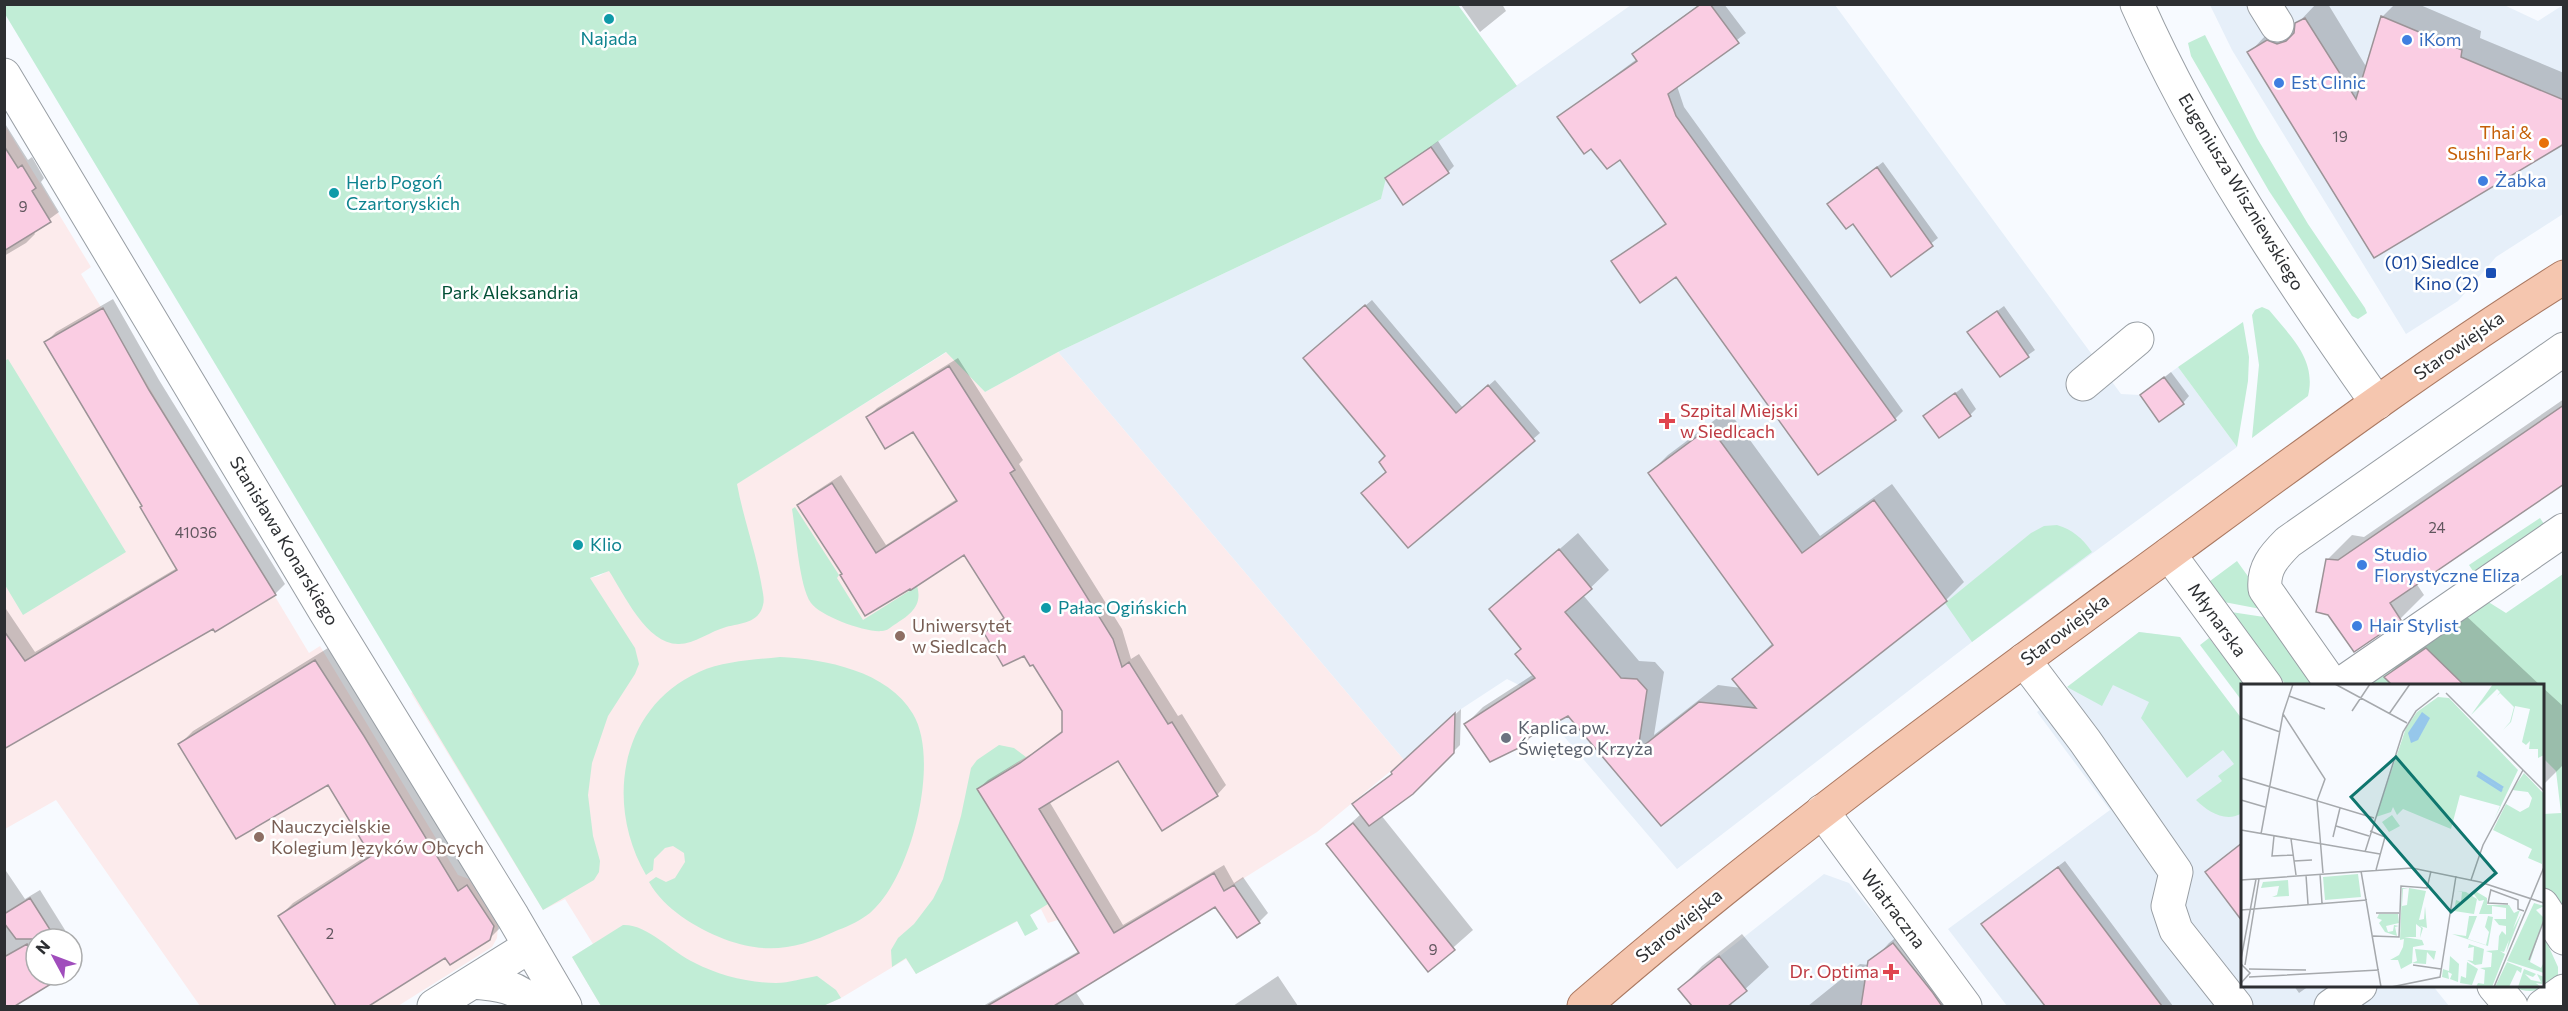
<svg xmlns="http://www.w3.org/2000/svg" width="2568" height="1011" viewBox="0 0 2568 1011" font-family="Commissioner,sans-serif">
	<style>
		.built { fill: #e6eff9 }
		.education { fill: #fcebec }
		.green { fill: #c1edd6 }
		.shadow { fill: #0003 }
		.building { fill: #facde3; stroke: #9c9397; stroke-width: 1.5 }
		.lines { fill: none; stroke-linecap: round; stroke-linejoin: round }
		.minor-casing { stroke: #989ea4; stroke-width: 35 }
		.major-casing { stroke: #aa7861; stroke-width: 35 }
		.minor { stroke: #fff; stroke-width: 33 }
		.major { stroke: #f5c6af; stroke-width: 33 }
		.culture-dot { fill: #0f9aa8; stroke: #fff; stroke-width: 2 }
		.shop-dot { fill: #3f7fe0; stroke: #fff; stroke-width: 2 }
		.food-dot { fill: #e8710a; stroke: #fff; stroke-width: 2 }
		.transit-dot { fill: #1a4fb4; stroke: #fff; stroke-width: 2 }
		.health-dot { fill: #e0444e; stroke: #fff; stroke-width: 2 }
		.education-dot { fill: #8d6e63; stroke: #fff; stroke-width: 2 }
		.worship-dot { fill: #6b7280; stroke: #fff; stroke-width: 2 }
		.labels { text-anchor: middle; stroke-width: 5; stroke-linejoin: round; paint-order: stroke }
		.number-label { font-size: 15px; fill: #60565e }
		.culture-label { font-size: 18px; fill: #0d838f; stroke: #fff; text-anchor: start }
		.shop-label { font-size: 18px; fill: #366cbe; stroke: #fff; text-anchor: start }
		.food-label { font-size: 18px; fill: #c56008; stroke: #fff; text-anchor: end }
		.street-label { font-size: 18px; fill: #2d2f32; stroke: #fff }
		.transit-label { font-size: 18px; fill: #164399; stroke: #fff; text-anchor: end }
		.park-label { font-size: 18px; fill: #025036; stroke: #fff }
		.health-label { font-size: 18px; fill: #be3a42; stroke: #fff; text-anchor: start }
		.education-label { font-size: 18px; fill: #785e54; stroke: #fff; text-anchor: start }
		.worship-label { font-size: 18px; fill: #5b616d; stroke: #fff; text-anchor: start }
		.inset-river { fill: none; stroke: #96c7eb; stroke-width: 3 }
		.inset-road { fill: none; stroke: #a6a9ad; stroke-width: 1.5 }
		.view { fill: #0f766e; fill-opacity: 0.15; stroke: #0f766e; stroke-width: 3 }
		.inset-edge { fill: none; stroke: #2d2f32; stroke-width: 3 }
	</style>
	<rect width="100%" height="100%" fill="#f7faff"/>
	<!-- built -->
	<path class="built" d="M2502 4 2538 21 2563 5V214L2496 257 2458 301 2406 334 2232 50 2210 5Z
		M1631 5H1835L2121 394 2140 395 2178 367 2237 447 1972 642 1677 869 1521 686 1507 679 1455 713 1404 760 1058 352 1381 199 1385 178Z
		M2139 632 2169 636 2242 733V986H2433L2449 1006H2007L1948 929 2110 810 2037 712Z
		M1824 874 1849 883 1896 940 1893 943 1943 1006H1692L1678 989Z"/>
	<!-- education -->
	<path class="education" d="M4 124 91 267 81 274 309 653 320 646 458 875 469 879 498 926 497 938 492 947 398 1006H200L56 800 5 829Z
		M947 352 985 392 1058 352 1404 760 1317 832 1206 902 1082 952 1061 919 1048 923 1041 909 916 974 906 959 841 998 823 1006H601L572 957 593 944 565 899 543 910 411 693 590 578 599 576 738 493 736 484Z"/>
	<!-- green -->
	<path class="green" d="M4 5H1458L1517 86 1386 178 1381 199 1058 352 985 392 946 352 737 484C743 517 755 549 761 582 762 590 765 598 763 605 759 623 741 623 726 627 711 631 694 644 679 644 647 645 624 594 609 571L590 578 635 648 639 664 635 674 608 716 592 763 588 795 593 836 600 861 599 872 594 880 543 910 5 14Z
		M2205 35 2257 138 2308 224 2365 308 2367 313 2358 319 2352 316 2269 191 2191 56 2188 43Z
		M2262 307 2269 310C2290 336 2317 359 2308 396L2252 438 2259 365 2252 315 2255 310Z
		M2243 322 2249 357 2248 381 2237 447 2178 367Z
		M8 359 126 552 23 615 5 585 4 361Z
		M795 507 839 575 837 578 863 620 917 586C923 606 910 615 894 625 891 627 887 631 882 631 866 633 820 616 811 603 799 586 796 532 792 509Z
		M2540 518 2548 530 2477 577 2469 565Z
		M2057 525C2073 530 2082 538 2092 552L1972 642 1945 603 2031 533 2044 526Z
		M2237 561 2270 607 2266 610 2224 602 2210 581Z
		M2563 574V920L2543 890V814L2561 813 2556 771 2543 758 2542 686 2465 685 2426 649 2393 685 2362 686 2482 598 2506 613Z
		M2231 612 2264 617 2312 685H2286Z
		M2139 632 2180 637 2242 719V813C2226 823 2208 812 2196 800L2222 781 2218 776 2234 764 2223 750 2187 778 2141 718 2149 702 2113 685 2102 706 2067 687Z
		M2209 638 2246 685 2242 686V701L2200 645Z
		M780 657C825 659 888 671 913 714 941 761 911 879 870 913 861 920 849 926 838 930 798 949 766 955 724 939 696 928 664 909 649 882L656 877 666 882 675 878 685 862 684 853 673 846 665 848 654 859 653 870 646 875C605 805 619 708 699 672 724 661 753 660 780 657Z
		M999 745 1014 748 1026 757 977 789 1048 904 1030 915 1038 929 1025 936 1017 921 916 974 906 958 892 967 891 950 898 938 914 924 933 899 943 879 961 816 971 768 977 760Z
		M623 925C648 924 671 952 695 963 718 975 749 983 776 983 789 983 804 978 817 976L836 990 841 998 823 1006H601L572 957Z
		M2543 934 2558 967V980C2546 991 2526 995 2513 986H2542Z"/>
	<!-- shadow -->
	<path class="shadow" d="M1502 4 1506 11 1480 32 1461 5Z
		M1700 4H1724L1746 33 1677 86 1684 107 1903 411 1895 419 1676 275 1613 262 1667 222 1621 158 1591 147 1559 117 1637 59 1634 55 1642 46Z
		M2316 4H2328L2367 68 2382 17 2395 4H2418L2481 31 2480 38 2564 73V142L2375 256 2249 53 2268 33 2287 22 2296 25Z
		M4 122 28 160 32 157 44 178 41 182 59 212 33 231 35 234 26 243 4 256Z
		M1438 141 1454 166 1448 172 1387 178Z
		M1883 162 1938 238 1891 275 1853 222 1829 204Z
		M113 299 159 380 285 584 275 594 4 748V606L35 652 177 568 144 506 46 342 56 332Z
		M1372 300 1463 408 1495 380 1540 433 1408 546 1388 471 1387 456 1311 352Z
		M2004 306 2035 350 2000 375 1969 332Z
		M958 358 1023 460 1019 464 1122 629 1131 659 1139 654 1178 716 1182 714 1226 785 1217 795 1118 759 1049 801 1123 925 1224 865 1234 883 1243 877 1268 913 1259 922 1216 905 1075 991 1085 1006H983L1079 951 978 789 988 780 1031 754 1063 730V710L1034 663 1024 654 986 633 1005 617 964 553 844 573 799 505 809 496 841 475 886 545 957 499 913 430 868 417 877 408Z
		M2171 372 2189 396 2183 403 2142 395Z
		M1962 388 1976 409 1970 415 1925 416Z
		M2564 399V483L2416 583 2424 595 2400 619 2328 559 2352 535 2364 537Z
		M1728 410 1820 536 1892 484 1964 582 1946 600 1661 824 1568 714 1536 732 1524 744 1466 724 1483 707 1534 674 1523 648 1491 609 1578 533 1609 570 1583 595 1639 661 1655 662 1664 672 1654 735 1718 685 1741 688 1734 679 1773 643 1650 473 1668 455Z
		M2463 613 2541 686H2395L2386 677 2423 640Z
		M328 648 503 925 489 939 445 956 367 1006H338L280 916 293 903 371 853 328 783 180 744 193 731Z
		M2542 687 2564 707V764L2542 786Z
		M1461 709 1460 745 1412 793 1381 815 1473 930 1429 969 1328 844 1361 814 1360 798 1393 773Z
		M2242 843V919L2207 872Z
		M2065 861 2173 1006H2046L1983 924Z
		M4 868 25 899 40 890 65 930 55 939H36V975H58L50 983 12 1006 4 1005Z
		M1912 925 1976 1006H1808L1860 964 1869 965 1889 943Z
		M1742 934 1769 967 1730 1003 1733 1006H1690L1692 1005 1680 989 1702 966Z
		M1278 976 1298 1006H1233Z
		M2294 986H2309L2299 993Z"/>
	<!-- building -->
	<path class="building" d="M1701 4H1710L1739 43 1668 94 1676 116 1896 420 1818 475 1676 277 1640 303 1611 261 1666 224 1620 160 1607 169 1591 149 1584 154 1557 117 1637 61 1632 54Z
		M2381 16 2462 50 2461 57 2564 100V144L2374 258 2247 52 2267 40 2277 44 2286 41 2294 33 2295 23 2305 18 2356 99Z
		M4 146 18 168 22 165 36 188 32 191 51 222 4 251Z
		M1431 147 1449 173 1403 205 1385 178Z
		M1877 167 1933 246 1891 277 1853 224 1846 229 1827 204Z
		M1365 305 1456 413 1488 385 1535 441 1408 548 1361 493 1386 472 1379 462 1385 456 1303 358Z
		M103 308 149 390 276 595 215 632 213 629 4 749V631L25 661 177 570 140 507 142 506 44 342Z
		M1997 311 2029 357 2000 377 1967 332Z
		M949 366 1015 470 1010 473 1113 639 1122 667 1129 662 1168 724 1172 722 1218 796 1162 831 1118 761 1039 809 1114 933 1214 873 1224 891 1234 885 1260 923 1237 938 1215 907 1054 1006H987L1079 953 977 789 1020 763 1062 732V711L1033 665 1030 666 1024 656 1003 666 984 633 1004 618 964 555 911 590 910 589 865 616 840 575 842 574 797 505 832 483 876 553 957 501 913 432 885 449 866 417Z
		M2164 377 2184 404 2159 422 2140 395Z
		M1955 393 1971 416 1939 438 1923 416Z
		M2564 405V484L2390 603 2401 620 2354 652 2328 615 2316 612 2326 559 2338 560Z
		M1710 427 1802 553 1874 500 1947 601 1661 826 1568 716 1522 741 1525 745 1490 762 1464 724 1535 678 1515 654 1521 649 1489 609 1559 549 1592 589 1565 612 1621 678 1637 679 1647 690 1638 750 1699 702 1756 708 1732 679 1773 645 1648 473Z
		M2426 648 2465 686H2393L2384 677Z
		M315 660 364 736 458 891 467 885 494 926 490 940 450 965 445 958 369 1006H336L278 916 371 856 328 785 236 839 178 744Z
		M1455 713 1454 753 1413 794 1369 826 1352 804 1392 774 1391 772Z
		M1353 823 1455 950 1428 972 1326 844Z
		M2242 843V921L2205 872Z
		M2058 867 2074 889 2162 1006H2045L1981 924Z
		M30 898 56 939H16L4 923V914Z
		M1893 943 1933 993 1942 1006H1861L1868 961Z
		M27 944 36 959V975H46L51 984 15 1006H4V957Z
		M1719 956 1747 991 1728 1006H1692L1678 989Z"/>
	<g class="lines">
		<!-- minor casing -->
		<g class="minor-casing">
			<path id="minor" d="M2137 4C2199 144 2289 278 2377 403
				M2264 4 2277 25
				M4 75 325 611 513 917 565 1006
				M2083 384 2137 339
				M2169 554 2266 686
				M2024 660 2085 741 2176 872 2168 906 2176 930 2236 1006
				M2333 686 2265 589C2263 568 2274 556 2288 542L2564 349
				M2338 686 2564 530
				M1822 811 1965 1006
				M2542 905 2564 938
				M473 982C498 984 518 986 535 1006
				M2494 986 2511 1006
				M434 1006 530 946
				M2331 1006 2360 986
				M2543 1006 2564 991"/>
		</g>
		<!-- major casing -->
		<g class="major-casing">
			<path id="major" d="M1584 1006C1769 845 1968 701 2166 556 2297 460 2427 363 2564 277"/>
		</g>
		<!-- minor -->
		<use href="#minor" class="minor"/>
		<!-- major -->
		<use href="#major" class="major"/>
	</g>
	<!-- markers -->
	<g class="culture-dot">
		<circle cx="609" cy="19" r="6"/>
		<circle cx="334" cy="193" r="6"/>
		<circle cx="578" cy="545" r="6"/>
		<circle cx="1046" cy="608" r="6"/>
	</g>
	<g class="shop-dot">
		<circle cx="2407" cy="40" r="6"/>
		<circle cx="2279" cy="83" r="6"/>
		<circle cx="2483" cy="181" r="6"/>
		<circle cx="2362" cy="565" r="6"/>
		<circle cx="2357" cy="626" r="6"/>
	</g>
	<circle class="food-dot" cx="2544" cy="143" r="6"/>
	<rect class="transit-dot" x="2485" y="267" width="12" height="12" rx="3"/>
	<g class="health-dot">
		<path d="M1664 412h6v6h6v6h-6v6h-6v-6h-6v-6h6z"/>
		<path d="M1888 963h6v6h6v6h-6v6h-6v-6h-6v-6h6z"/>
	</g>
	<g class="education-dot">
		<circle cx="900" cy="636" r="6"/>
		<circle cx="259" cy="837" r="6"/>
	</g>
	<circle class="worship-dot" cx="1506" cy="738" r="6"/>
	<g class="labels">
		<!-- number labels -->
		<g class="number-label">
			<text x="2340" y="142">19</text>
			<text x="23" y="212">9</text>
			<text x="2437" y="533">24</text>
			<text x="196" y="538">41036</text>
			<text x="330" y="939">2</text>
			<text x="1433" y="955">9</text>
		</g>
		<!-- culture labels -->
		<g class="culture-label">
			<text x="609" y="45" text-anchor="middle">Najada</text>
			<text x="346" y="189">Herb Pogoń<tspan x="346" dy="21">Czartoryskich</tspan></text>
			<text x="590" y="551">Klio</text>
			<text x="1058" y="614">Pałac Ogińskich</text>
		</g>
		<!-- shop labels -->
		<g class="shop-label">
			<text x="2419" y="46">iKom</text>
			<text x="2291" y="89">Est Clinic</text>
			<text x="2495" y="187">Żabka</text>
			<text x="2374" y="561">Studio<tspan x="2374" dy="21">Florystyczne Eliza</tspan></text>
			<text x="2369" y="632">Hair Stylist</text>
		</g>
		<!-- food labels -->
		<g class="food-label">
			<text x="2532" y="139">Thai &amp;<tspan x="2532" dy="21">Sushi Park</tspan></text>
		</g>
		<!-- street labels -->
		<g class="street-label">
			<text transform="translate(2241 192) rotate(59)" y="6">Eugeniusza Wiszniewskiego</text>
			<text transform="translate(2459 346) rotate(-35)" y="6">Starowiejska</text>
			<text transform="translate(284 541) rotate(59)" y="6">Stanisława Konarskiego</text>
			<text transform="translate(2217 620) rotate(54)" y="6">Młynarska</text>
			<text transform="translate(2065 630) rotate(-37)" y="6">Starowiejska</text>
			<text transform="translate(1893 909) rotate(53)" y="6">Wiatraczna</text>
			<text transform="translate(1679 926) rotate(-39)" y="6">Starowiejska</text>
		</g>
		<!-- transit labels -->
		<g class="transit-label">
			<text x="2479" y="269">(01) Siedlce<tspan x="2479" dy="21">Kino (2)</tspan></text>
		</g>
		<!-- park labels -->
		<g class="park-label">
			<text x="510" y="299">Park Aleksandria</text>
		</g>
		<!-- health labels -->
		<g class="health-label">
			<text x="1680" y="417">Szpital Miejski<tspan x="1680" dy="21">w Siedlcach</tspan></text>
			<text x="1879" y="978" text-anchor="end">Dr. Optima</text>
		</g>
		<!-- education labels -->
		<g class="education-label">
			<text x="912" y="632">Uniwersytet<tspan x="912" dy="21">w Siedlcach</tspan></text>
			<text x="271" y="833">Nauczycielskie<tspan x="271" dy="21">Kolegium Języków Obcych</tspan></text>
		</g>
		<!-- worship labels -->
		<g class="worship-label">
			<text x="1518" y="734">Kaplica pw.<tspan x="1518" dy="21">Świętego Krzyża</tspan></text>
		</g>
	</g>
	<!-- overview -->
	<g transform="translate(2241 684)">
		<rect width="303" height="303" fill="#f7faff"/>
		<path d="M252 0H303V71L297 74V65H288L289 57 285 61 281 58 289 25 274 22 270 38 262 46 269 38 273 23 259 9 256 12 259 8 256 5 230 31ZM197 13 208 14 277 86 253 136 259 122 219 111 210 145 162 125 156 131 152 123 150 128 135 133 165 44 176 28ZM283 89 303 110 301 180 287 174 291 165 252 146 265 120 279 128 288 123 291 114 287 108 271 106ZM151 131 159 142 148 148 141 138ZM117 190 120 213 84 216 82 193ZM47 196 48 212 31 213 36 211 38 202 20 204 22 198ZM161 204H167L162 205 161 222 166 221 168 204 185 207 178 236 183 235 184 222 186 244 179 242 182 244 179 254 180 244 175 240V253H163L181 256 183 261 172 263 171 279 176 277 174 265 195 267 193 276 186 268 185 280 171 279 160 285 157 276H149L158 271 162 263 163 255 159 256ZM216 207 225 208 236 215 233 230 213 227 215 216 220 218 221 208ZM236 208 246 214V221H268L273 229 279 226 272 245 281 228 265 269 268 256 263 268 259 267 264 270 251 303H235L237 299 243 300 244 286 239 284 250 283 251 269 245 267 257 266 258 252 261 247 265 251V242L258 241 253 235H265V224L251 222V230H238L243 216 238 217 232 209ZM293 219 303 222 295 226 303 234 289 278 300 284 303 278V289L266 277ZM138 230H157L158 239 145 242 147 248 152 247 153 241 158 242 154 243 156 252 144 248 138 239 141 236 136 234ZM228 232H236L227 255 245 261 248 248 244 243 247 232 252 233 247 262 211 250 225 252ZM228 260 243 265 241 280 234 281 226 276 232 277 233 263 227 264ZM209 272 218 280 217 298 209 295 211 290 207 288 208 295 201 293 202 285 208 287ZM226 278 237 285 231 301 219 299 220 292 225 294ZM266 278 281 284 280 289 276 286 268 303H254ZM283 285 295 290 292 293 284 290 290 296 300 298 296 290 303 293 301 300 295 299 300 303H277Z" fill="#c1edd6"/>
		<path d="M181 28 189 34 177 56 170 59 167 49Z" fill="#96c7eb"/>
		<path class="inset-river" d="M237 88 262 104M236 91 261 107"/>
		<path class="inset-road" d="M94 0 166 39M205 9 303 107M48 12 84 25M111 27 129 0M42 30 84 95 76 117 82 189M148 30 169 0M0 34 39 48M0 94 133 134M0 116 24 123M95 142 128 152M0 146 139 170M129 147 144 153 135 186M20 150 42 30 52 0M33 152 31 172 52 171M92 153 99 124M50 155 55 191M124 168 162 48 175 27 198 9M53 177 71 176M120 187 140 303M79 190 81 219M65 191 67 220M0 196 171 184 239 198 303 219M230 196 242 161 282 86M250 205 247 219 267 220M250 206 277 216V225L283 227M0 226 126 216M135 229H158M132 252 158 253 160 202 186 204 190 187M0 275 15 195M288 276 303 236M0 280 9 289 0 299M4 281 18 195M172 281 200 285M8 285 65 286M8 293 138 286M150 303 199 293 215 192M253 303 303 183"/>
		<path class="view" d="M155 73 255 189 210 228 110 113Z"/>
		<rect width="303" height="303" class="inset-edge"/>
	</g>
	<!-- border -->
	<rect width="2568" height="1011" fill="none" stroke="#2d2f32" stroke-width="12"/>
	<!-- north arrow -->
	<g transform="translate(54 957) rotate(311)"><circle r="28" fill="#ffffff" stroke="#abacad" stroke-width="1.5"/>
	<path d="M0-4.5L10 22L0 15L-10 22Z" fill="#a04dbc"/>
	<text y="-9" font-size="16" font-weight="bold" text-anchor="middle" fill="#2d2f32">N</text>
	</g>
</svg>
